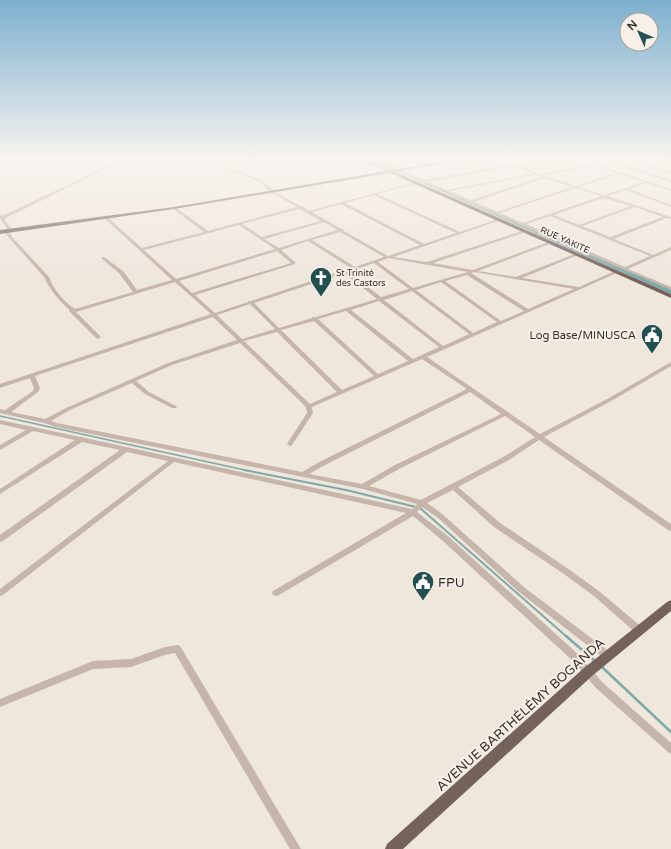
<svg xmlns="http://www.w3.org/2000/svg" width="671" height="849" viewBox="0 0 671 849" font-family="'Varela Round',sans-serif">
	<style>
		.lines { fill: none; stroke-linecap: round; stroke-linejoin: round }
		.stream-far2 { stroke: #7ea9a9; stroke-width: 1.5 }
		.stream-far1 { stroke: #7ea9a9; stroke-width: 2 }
		.stream { stroke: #7ea9a9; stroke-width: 2.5 }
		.river { fill: #7ea9a9; fill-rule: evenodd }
		.minor { fill: #c6b5aa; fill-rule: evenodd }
		.major { fill: #75635b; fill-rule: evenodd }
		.labels { text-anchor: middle; stroke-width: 4; stroke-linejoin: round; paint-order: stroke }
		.far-street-label { font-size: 9px; fill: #342c28; stroke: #f7f0e8 }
		.far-poi-label { font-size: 9px; fill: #342c28; stroke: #f7f0e8; text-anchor: start }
		.poi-label { font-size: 11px; fill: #342c28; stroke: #f7f0e8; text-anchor: end }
		.near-poi-label { font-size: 13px; fill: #342c28; stroke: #f7f0e8; text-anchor: start }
		.near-street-label { font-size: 13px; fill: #342c28; stroke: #f7f0e8 }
	</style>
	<rect width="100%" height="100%" fill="#efe6dc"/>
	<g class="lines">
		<!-- stream-far2 -->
		<path class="stream-far2" d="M0 416 249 471"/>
		<!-- stream-far1 -->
		<path class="stream-far1" d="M244 470 346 490 416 507
			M420 508 567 637"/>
		<!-- stream -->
		<path class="stream" d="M566 636 595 661
			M602 667 671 732"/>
		<!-- river -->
		<path class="river" d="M371 160H378L671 289V294Z"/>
		<!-- minor -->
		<path class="minor" d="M120 160H124L4 219 13 231 12 232H10L0 219V215L2 216Z
			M203 160H208L260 179 274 191 300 206H302L309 211 421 181 375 160H380L423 179V180L514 164 506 160H510L539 174 593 165 579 160H584L671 189V191L647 183 629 189 671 205V207L626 190 608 196 671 217V219L667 218 614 239 653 255 671 247V250L628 269 671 287V290L470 203H468V201L424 182 414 184 377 194 460 232 498 219 501 220 393 257 427 262 525 230H526V232L433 263 473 270 551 241 553 242 552 243 478 271 516 277 577 253H578V255L522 278 579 287 615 271 619 272 427 357 540 434 609 398 671 362V366L613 400 544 437 671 524V531L668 530 539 440 509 460 458 487 500 523 570 570 600 592 643 628 644 631 643 634 640 635 637 634 594 596 564 574 494 527 453 490 427 503 441 513 525 588 611 653 612 656 611 659 608 660 605 659 519 592 437 517 422 507 417 512 449 537 580 656 602 682 671 743V754L668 752 596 688 574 662 443 541 413 516 279 595 276 596 273 595 272 593 273 591 406 513 174 462 3 595 0 596V589L168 461 127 452 3 541 0 542V535L120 450 82 442 0 494V489L75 440 33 431 0 450V445L26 430 0 424V420L80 437H82L85 438 412 509 417 504 363 489 56 427 44 423 0 413V409L5 410 33 391 34 388 30 378 0 388V384L211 314 175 282 76 312 101 337 98 339 96 338 69 311V309C62 304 47 286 45 278L10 239 6 234V230H8L13 238 49 277C53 289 64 302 75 309L133 292 119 273 102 259V257H104L123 271 137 290 172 280 105 219V217H107L142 248 204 232 173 209V207H175L208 231 297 207 272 193 258 181ZM516 166 532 174 447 190 428 182ZM596 166 616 173 576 186 543 175ZM619 174 644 182 604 195 579 187ZM535 175 541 177 471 200 450 191ZM544 178 572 187 497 212 474 202ZM576 188 601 196 523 223 500 213ZM374 195 456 233 424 244 345 203ZM604 198 631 206 579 225 554 215ZM341 204 420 245 388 256 344 231 343 229H341L312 212ZM635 207 663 217 610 237 582 226ZM299 209 321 221 262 237 242 224ZM550 216 650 256 625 267 526 224ZM324 222 337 230 279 248 264 239ZM239 225 275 249 176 279 144 250ZM340 232 384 257 355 267 312 240ZM308 241 351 268 251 301H248V302L215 313 195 295 295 264V262L281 250ZM277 251 291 263 192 293 179 281ZM388 258 468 272 413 288 378 262ZM374 263 409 289 381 297 348 272ZM474 272 574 289 528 309 471 273ZM344 273 377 299 316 317H312V318L279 328 254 303ZM467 275 524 311 501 321 445 281ZM441 282 497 322 473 333 416 290ZM412 291 469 334 443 346 384 300ZM379 301 439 347 413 359 351 310ZM250 304 275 329 242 339 217 315ZM346 311 408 361 378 374 318 319ZM213 317 237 340 168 363 66 408 45 419 11 412 38 392 40 388 35 376ZM314 321 374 376 342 390 281 330ZM277 332 337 392 310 404 244 341ZM240 343 306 407 307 413 287 444 290 446 292 445 313 413 312 407 422 359 467 389 323 460 302 472 57 423 51 421 70 410 132 383 145 394 172 408H176L177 407 176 406 149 392 136 381 172 365ZM470 392 501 414 395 465 362 484 309 474 327 464ZM505 416 535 437 505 456 421 500 369 486 399 469Z
			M629 160H635L671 172V174Z
			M658 160H663L671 163V165Z
			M623 165 671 180V182L623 167Z
			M177 645 180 646 301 849H290L175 653 165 655 131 667 93 669 0 707V699L93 661 131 659 165 647Z"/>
		<!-- major -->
		<path class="major" d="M363 160C374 160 384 170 393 170 415 168 436 160 459 160L395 172 671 294V298L390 173 174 209 0 234V230L174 207 386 171Z
			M671 600V611L592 676 403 849H385L387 844 584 668 667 602Z"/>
	</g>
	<!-- sky -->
	<linearGradient id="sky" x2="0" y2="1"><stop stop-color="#7db0cf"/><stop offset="0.57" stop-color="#f8f4ef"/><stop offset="1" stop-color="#f8f4ef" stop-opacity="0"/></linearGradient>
	<rect width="671" height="279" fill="url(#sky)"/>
	<!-- icons -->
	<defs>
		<g id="church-pin" transform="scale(1.15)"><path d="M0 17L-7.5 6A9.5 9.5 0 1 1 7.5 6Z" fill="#225051" stroke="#f7f0e8"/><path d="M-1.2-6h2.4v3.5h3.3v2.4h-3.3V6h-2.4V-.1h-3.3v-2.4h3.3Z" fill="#fff"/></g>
		<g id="civic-pin" transform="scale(1.15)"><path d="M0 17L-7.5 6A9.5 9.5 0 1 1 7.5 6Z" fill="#225051" stroke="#f7f0e8"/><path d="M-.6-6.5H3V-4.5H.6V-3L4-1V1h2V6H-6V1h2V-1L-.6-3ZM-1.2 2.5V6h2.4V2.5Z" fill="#fff"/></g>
	</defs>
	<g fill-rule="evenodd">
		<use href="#church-pin" x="321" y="278"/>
		<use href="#civic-pin" x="652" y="335"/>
		<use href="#civic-pin" x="423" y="582"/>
	</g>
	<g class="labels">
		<!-- far-street labels -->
		<g class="far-street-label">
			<text transform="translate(565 240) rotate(24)" y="3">RUE YAKITE</text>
		</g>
		<!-- far-poi labels -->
		<g class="far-poi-label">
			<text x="336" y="276">St Trinité<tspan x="336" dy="10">des Castors</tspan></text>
		</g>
		<!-- poi labels -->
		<g class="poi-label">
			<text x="636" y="339">Log Base/MINUSCA</text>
		</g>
		<!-- near-poi labels -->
		<g class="near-poi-label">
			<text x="438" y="587">FPU</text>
		</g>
		<!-- near-street labels -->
		<g class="near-street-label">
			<text transform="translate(520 714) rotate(-42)" y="5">AVENUE BARTHÉLÉMY BOGANDA</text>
		</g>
	</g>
	<!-- north arrow -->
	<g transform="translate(639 32) rotate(315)"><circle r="19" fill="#f7f0e8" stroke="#a9a29b"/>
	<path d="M0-3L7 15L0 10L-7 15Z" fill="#225051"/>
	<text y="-6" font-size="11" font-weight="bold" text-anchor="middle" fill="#342c28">N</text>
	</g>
</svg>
